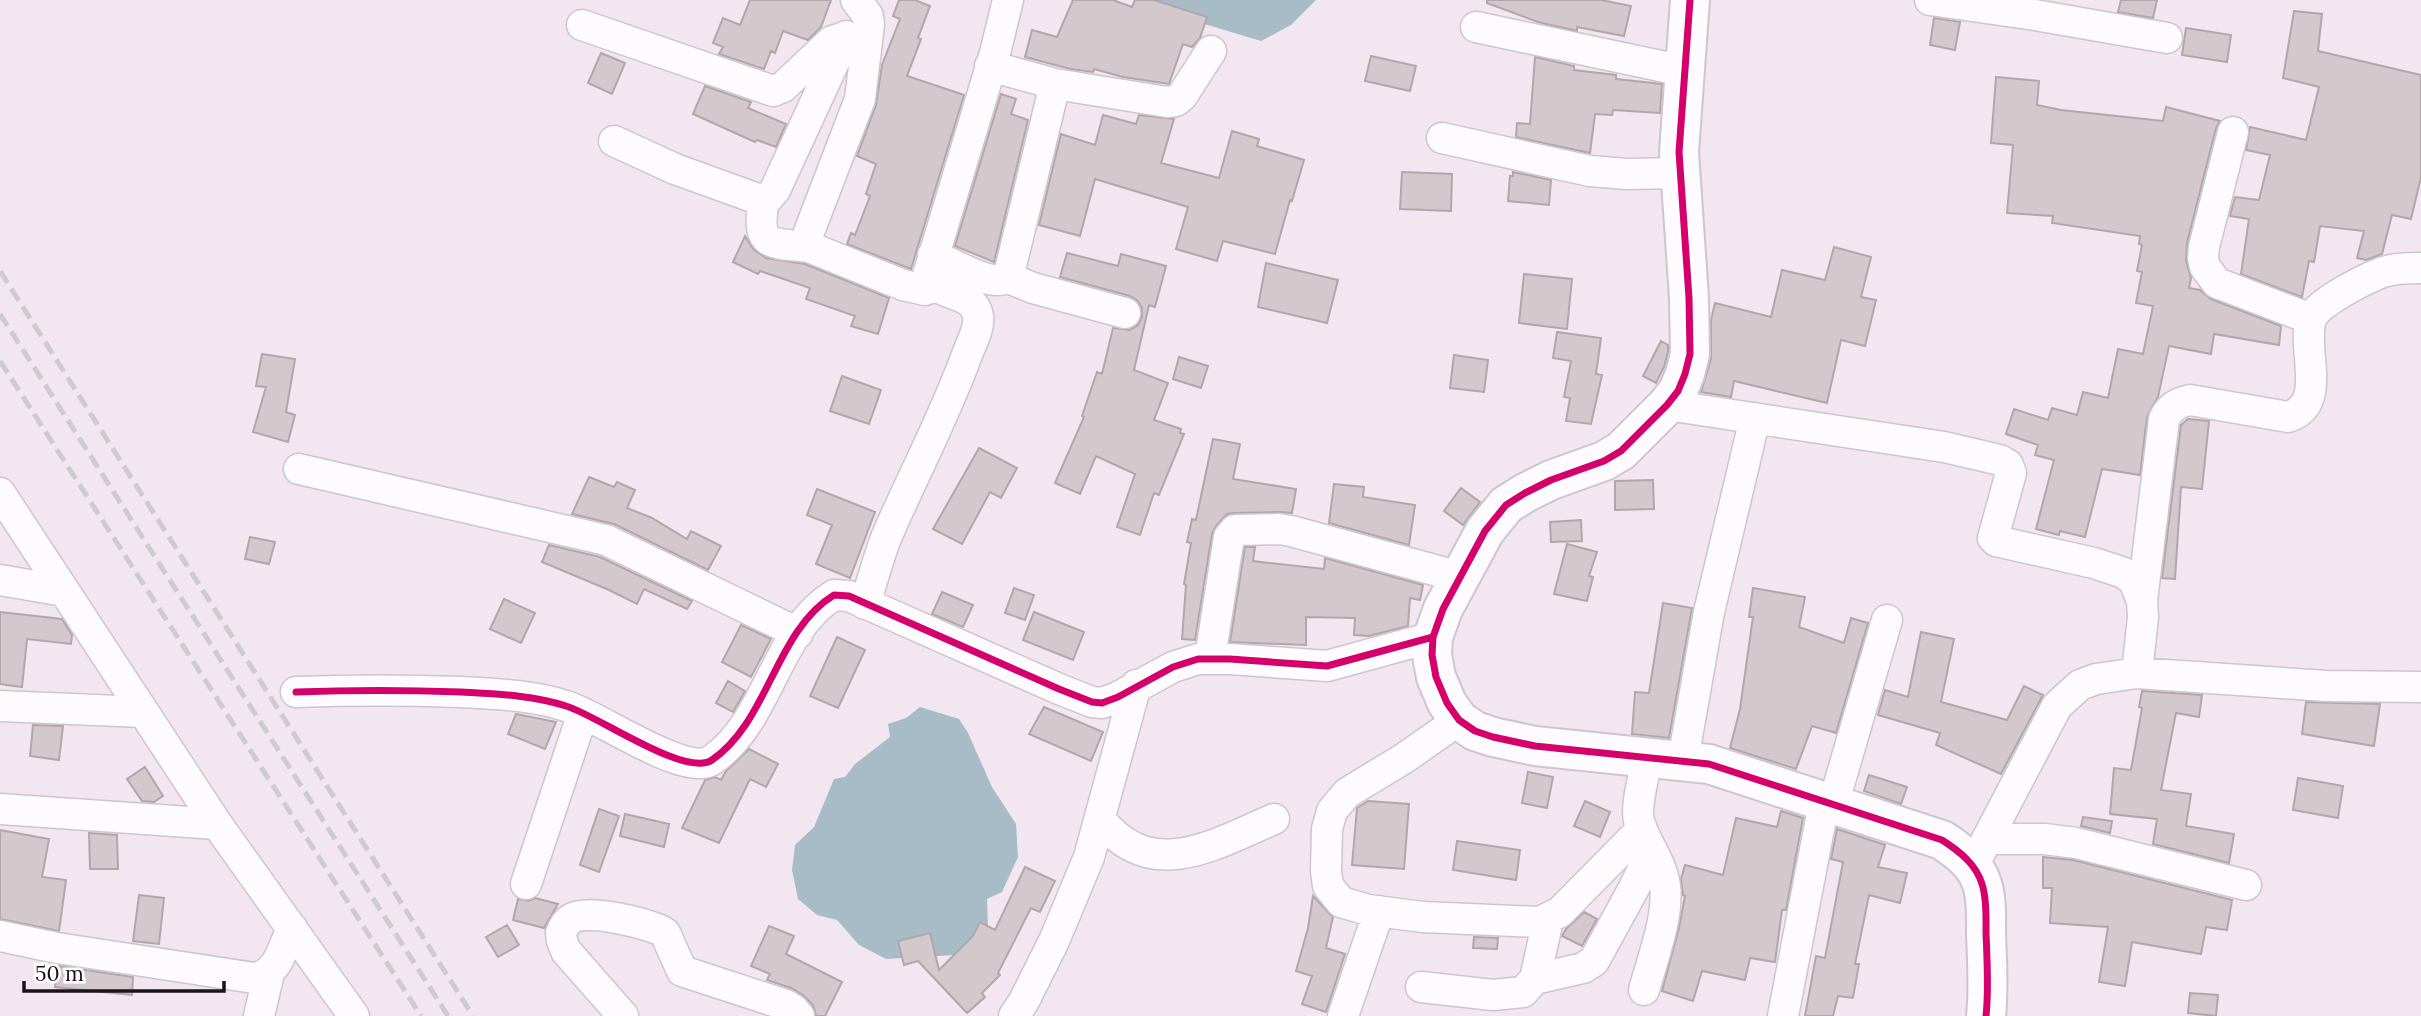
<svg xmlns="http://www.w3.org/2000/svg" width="2421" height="1016" viewBox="0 0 2421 1016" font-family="Lora,serif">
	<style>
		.water { fill: #a7bcc6 }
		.building { fill: #d3c8cb; stroke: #b1a7aa; stroke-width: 2 }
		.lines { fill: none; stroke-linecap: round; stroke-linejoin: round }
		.street-casing { stroke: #cec5cd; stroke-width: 33 }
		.secondary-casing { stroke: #cec5cd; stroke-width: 42 }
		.street { stroke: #fdfbfd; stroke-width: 30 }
		.secondary { stroke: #fdfbfd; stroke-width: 38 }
		.rail { stroke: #cecbce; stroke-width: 5; stroke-dasharray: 14 7; stroke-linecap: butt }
		.cycleway-casing { stroke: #fff; stroke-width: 11 }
		.cycleway { stroke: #d6006c; stroke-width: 7 }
	</style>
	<rect width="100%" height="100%" fill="#f2e6f1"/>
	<!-- water -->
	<path class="water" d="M1146 0H1316L1291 25 1261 41 1151 8Z
		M920 707 959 719 968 733 992 787 1016 824 1018 857 1002 892 987 899 988 927 955 955 886 959 859 945 837 920 817 915 798 899 792 870 795 845 814 827 834 779 845 777 855 764 890 737 888 724 906 718Z"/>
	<!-- building -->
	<path class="building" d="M750 0H831L821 27 808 40 783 31 775 53 771 51 764 69 719 54 723 47 713 43 723 18 740 25Z
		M899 0H915L930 6 918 38 921 39 907 76 964 95 911 269 847 244 851 233 855 235 870 196 866 194 876 164 857 156 876 105 882 65 900 19 893 16Z
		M1073 0H1113L1132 7 1135 0H1154L1207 17 1200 38 1192 47 1183 44 1169 84 1123 77 1094 69 1093 72 1071 69 1025 57 1032 30 1057 37Z
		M1487 0H1601L1631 6 1624 36 1577 27V31L1538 22 1487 3Z
		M2121 0H2157L2153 18 2118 12Z
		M2294 11 2322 14 2318 51 2421 75V177L2411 219 2392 215 2382 254 2366 260 2357 258 2364 231 2320 226 2314 262 2309 261 2302 297 2241 274 2249 219 2230 216 2235 197 2259 200 2270 155 2246 150 2250 127 2306 140 2319 87 2283 78Z
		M1934 18 1960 22 1955 50 1930 45Z
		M2186 28 2231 35 2227 62 2182 55Z
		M601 53 625 63 612 94 588 83Z
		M1371 56 1416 66 1410 91 1365 81Z
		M1535 57 1574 66V70L1616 75V79L1662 84 1660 113 1613 110 1612 115 1595 114 1590 153 1516 137 1517 123 1530 124Z
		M1996 77 2039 81 2037 105 2061 110 2163 121 2166 107 2220 121 2216 128 2187 243 2186 261 2191 278 2189 288 2200 290 2211 299 2281 326 2279 345 2214 334 2211 354 2169 346 2158 397 2147 417 2140 475 2102 469 2085 537 2060 531 2059 535 2036 529 2054 460 2035 455 2038 445 2006 434 2014 409 2048 420 2052 408 2077 415 2083 392 2108 398 2118 349 2143 354 2153 306 2136 303 2142 272 2137 271 2142 245 2139 244 2140 236 2052 223 2053 216 2007 213 2013 145 1991 143Z
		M705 86 751 102 748 108 786 124 776 147 757 140 755 142 693 114Z
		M1001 94 1016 99 1011 114 1028 120 994 262 955 246Z
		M1103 115 1136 124 1139 115 1174 119 1161 163 1219 178 1232 131 1259 139 1257 146 1304 160 1292 201 1290 200 1275 254 1223 241 1217 261 1176 249 1188 207 1095 179 1080 236 1039 225 1061 134 1095 145Z
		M1402 172 1452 174 1451 211 1400 209Z
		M1513 172 1551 180 1549 205 1508 201 1510 176H1513Z
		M745 236 754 250 766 258 805 264 889 298 878 334 851 326 855 316 806 299 810 288 760 271 758 274 733 262Z
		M1834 247 1871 257 1861 297 1876 300 1865 346 1841 340 1827 403 1734 381 1731 397 1701 392 1711 359V320L1715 303 1771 317 1782 270 1825 280Z
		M1067 253 1118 266 1121 254 1166 266 1155 307 1149 305 1134 370 1168 383 1154 420 1181 429 1180 433 1184 434 1159 495 1154 493 1140 535 1117 527 1135 474 1096 456 1080 494 1055 483 1084 417 1082 416 1097 372 1102 374 1113 328 1130 330 1138 325 1142 317V308L1138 301 1130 296 1060 277Z
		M1266 263 1338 280 1327 323 1258 307Z
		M1524 274 1572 279 1567 329 1519 323Z
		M1557 332 1601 338 1596 374 1602 375 1591 424 1566 421 1570 398 1564 397 1571 361 1553 358Z
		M1661 341 1668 345V352L1664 367 1656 383 1643 376Z
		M262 354 295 359 286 412 295 415 288 442 253 432 266 387 256 386Z
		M1454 355 1488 360 1484 392 1450 388Z
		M1179 357 1208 366 1201 388 1173 379Z
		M842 376 881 390 869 424 830 411Z
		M2188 419 2209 421 2202 489 2181 487 2175 579 2162 578 2181 425Z
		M1213 439 1240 444 1233 479 1296 489 1292 513 1279 512 1234 513 1227 514 1216 526 1212 534 1195 640 1182 639 1186 585 1184 584 1191 543 1187 542 1192 519 1196 520Z
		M979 448 1017 468 1001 498 990 492 962 544 933 529Z
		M589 477 614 487 617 482 635 490 627 508 652 518 687 539 691 531 721 546 708 570 614 524 572 514Z
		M1653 480 1654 509 1615 510V481Z
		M1334 484 1364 487 1363 497 1415 505 1409 545 1329 523Z
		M1461 488 1480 502 1463 525 1444 511Z
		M817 489 875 512 850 578 816 564 832 525 807 515Z
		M1581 520 1582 541 1551 542 1550 522Z
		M250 537 275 542 269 564 245 559Z
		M1567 544 1597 552 1589 576 1593 577 1587 601 1554 594Z
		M549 545 600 557 692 601 687 609 644 589 637 604 609 590 542 562Z
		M1245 547H1255L1253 561 1324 569 1325 558 1423 585 1420 600 1410 598 1408 626 1369 636 1354 635 1355 618 1306 617V645L1230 642Z
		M1014 588 1034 595 1025 620 1005 613Z
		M1753 588 1805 597 1799 627 1844 643 1851 618 1868 623 1836 733 1812 726 1796 769 1730 748 1740 709 1753 617H1749Z
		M942 592 973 605 963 627 932 614Z
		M504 599 535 613 521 643 490 629Z
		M1663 603 1692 608 1669 738 1632 734 1635 692 1649 693Z
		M0 612 62 619 72 635 71 644 27 639 22 687 0 684Z
		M1034 612 1084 632 1073 660 1023 640Z
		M741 625 771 639 751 677 722 662Z
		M1921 632 1954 639 1941 702 2007 720 2024 686 2043 695 2001 774 1936 745 1940 733 1878 715 1885 690 1908 697Z
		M837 637 865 650 838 708 810 696Z
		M728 681 745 691 733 712 716 703Z
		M2142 691 2202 695 2199 717 2176 713 2161 790 2191 794 2186 826 2234 834 2229 863 2153 844 2157 819 2110 814 2114 768 2131 770 2142 708 2139 707Z
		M2306 702 2380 704 2374 746 2302 734Z
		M1044 707 1103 732 1091 761 1029 734Z
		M516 714 556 722 545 749 508 734Z
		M33 725 63 726 59 760 30 756Z
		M749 749 778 764 766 787 750 779 719 843 682 828 705 780 715 777 721 780 726 771Z
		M145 767 163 796 154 802 142 801 127 779Z
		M1528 772 1553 777 1547 808 1522 803Z
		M1869 775 1907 787 1901 804 1864 791Z
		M2298 778 2343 786 2338 818 2293 810Z
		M1368 801 1409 804 1404 869 1352 865 1357 808Z
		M1585 801 1610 812 1600 837 1574 826Z
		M599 809 619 816 599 872 580 865Z
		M1781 811 1803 818 1786 910H1782L1775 962 1750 958 1745 980 1702 971 1693 1001 1662 991 1679 928 1685 896 1683 895 1681 879 1685 865 1723 875 1736 818 1777 827Z
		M625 814 669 824 664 847 620 836Z
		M2083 817 2112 821 2110 833 2081 826Z
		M1837 829 1885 845 1878 867 1907 873 1900 903 1869 895 1855 964H1859L1853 998 1838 996 1833 1016H1805L1816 956 1825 958 1843 862 1831 859Z
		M0 830 49 839 42 877 66 880 59 931 0 919Z
		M89 833 117 835 118 869H90Z
		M1457 841 1520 850 1516 880 1453 870Z
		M2043 857 2073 860 2232 900 2227 930 2206 927 2201 954 2132 942 2125 986 2099 982 2108 927 2050 923 2052 888H2043Z
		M1025 867 1055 881 1040 912 1031 908 998 973 1000 975 982 993 985 997 967 1013 918 961 904 965 898 941 930 933 939 970 973 936 980 922 995 930Z
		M139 895 164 898 159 944 133 941Z
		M1313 896 1333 917 1326 948 1345 954 1326 1012 1302 1004 1312 976 1296 971 1308 928Z
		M535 898 558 904 544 928 513 920 518 899 529 901Z
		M1584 912 1597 919 1582 946 1562 936 1566 929Z
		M507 925 519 945 498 957 486 937Z
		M769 926 794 936 786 954 842 982 825 1016H816L813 1005 803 995 791 988 767 980 770 974 751 966Z
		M1474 937 1498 938 1497 949 1473 948Z
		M58 966 133 977 132 995 55 987Z
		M2190 993 2218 995 2216 1016 2188 1013Z"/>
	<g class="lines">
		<!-- street casing -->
		<g class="street-casing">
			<path id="street" d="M856 0 868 16 869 25 860 99 809 232 807 240 809 247 903 285 925 290 936 286
				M1930 0 2035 15 2167 38
				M582 25 773 91 783 87 832 41 845 37
				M1476 27 1684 71
				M990 66 1055 84 1167 102 1176 101 1182 96 1211 51
				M2233 132 2204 247 2203 258 2205 267 2217 283 2311 319
				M1442 138 1590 171 1627 174 1681 173
				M614 141 675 169 758 199 769 197 775 190 846 36
				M764 199C756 246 767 243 809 247
				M933 255C947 261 990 286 1003 279 1006 277 1008 273 1010 270L1055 84
				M1006 277 1033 288 1125 313
				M1667 405 1944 447 2000 460 2008 465 2011 473 1993 538 1996 541 2094 563 2124 573 2134 581 2142 601 2143 617 2137 673
				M299 469 606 540 798 633
				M0 493 217 824 354 1016
				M0 580 64 591
				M2142 601 2164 419C2170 407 2177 403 2190 400L2288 417C2329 404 2301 350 2311 319 2316 303 2367 278 2383 272 2396 268 2408 268 2421 268
				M865 604C872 582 878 559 886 538 913 475 945 416 968 352 972 342 980 327 978 316 974 289 935 298 928 275L995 53 1008 0
				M1210 658 1229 537 1235 530 1279 529 1291 531 1460 577
				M296 692C351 690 406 690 461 692 496 694 532 695 566 706 597 715 685 778 712 760 769 721 775 631 834 595L849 596 1059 689 1092 702 1102 703 1118 697 1173 667 1198 659H1230L1327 666 1433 637
				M0 706 143 712
				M1459 720 1403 759 1347 793 1332 811 1327 829 1326 871 1328 886 1341 902 1368 910 1423 917 1540 922 1560 912 1642 829
				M1683 760 1709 612 1755 418
				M1833 805 1887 620
				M0 809 217 824
				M1100 819C1151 884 1213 845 1274 819
				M1987 839H2045L2076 843 2246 885
				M1973 866 2057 706 2080 685 2096 679 2137 673 2326 686 2421 687
				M526 884 583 713
				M0 936 57 948 254 978C278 975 283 947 292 928
				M1535 979 1583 968 1594 961 1634 888 1652 850
				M1421 987 1493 995 1523 992 1535 979 1548 920
				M1644 990C1652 960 1669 917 1665 886 1662 862 1645 843 1639 821 1635 805 1645 774 1647 757
				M259 1016 269 973
				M623 1016 566 951 562 941 561 933C563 928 566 922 571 919 586 908 643 923 660 930L665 933 682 971 786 1005 794 1010 799 1016
				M1014 1016 1024 1001 1054 941 1089 857 1136 685
				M1343 1016 1379 911
				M1783 1016 1824 803"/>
		</g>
		<!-- secondary casing -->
		<g class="secondary-casing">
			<path id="secondary" d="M1690 0 1679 152 1689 298 1690 354 1685 374 1678 391 1667 405 1621 451 1604 461 1551 480 1525 493 1506 505 1485 531 1443 609 1433 637 1432 655 1436 677 1447 703 1459 720 1475 731 1493 737 1535 746 1709 764 1942 840C1959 851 1976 864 1982 884 1987 899 1986 918 1986 933 1987 961 1989 989 1986 1016"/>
		</g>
		<!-- street -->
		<use href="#street" class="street"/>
		<!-- secondary -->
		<use href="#secondary" class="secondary"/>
		<!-- rail -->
		<path class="rail" d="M0 271 473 1016
			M0 314 448 1016
			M0 361 421 1016"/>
		<!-- cycleway casing -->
		<g class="cycleway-casing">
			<path id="cycleway" d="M1690 0 1679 152 1689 298 1690 354 1685 374 1678 391 1667 405 1621 451 1604 461 1551 480 1525 493 1506 505 1485 531 1443 609 1433 637 1432 655 1436 677 1447 703 1459 720 1475 731 1493 737 1535 746 1709 764 1942 840C1959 851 1976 864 1982 884 1987 899 1986 918 1986 933 1987 961 1989 989 1986 1016
				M296 692C351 690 406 690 461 692 496 694 532 695 566 706 597 715 685 778 712 760 769 721 775 631 834 595L849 596 1059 689 1092 702 1102 703 1118 697 1173 667 1198 659H1230L1327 666 1433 637"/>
		</g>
		<!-- cycleway -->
		<use href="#cycleway" class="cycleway"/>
	</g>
	<!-- scale -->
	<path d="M24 981v10h200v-10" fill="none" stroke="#1a131a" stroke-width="3.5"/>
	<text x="35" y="981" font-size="21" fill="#1a131a" stroke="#ffffff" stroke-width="5" paint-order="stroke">50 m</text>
</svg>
